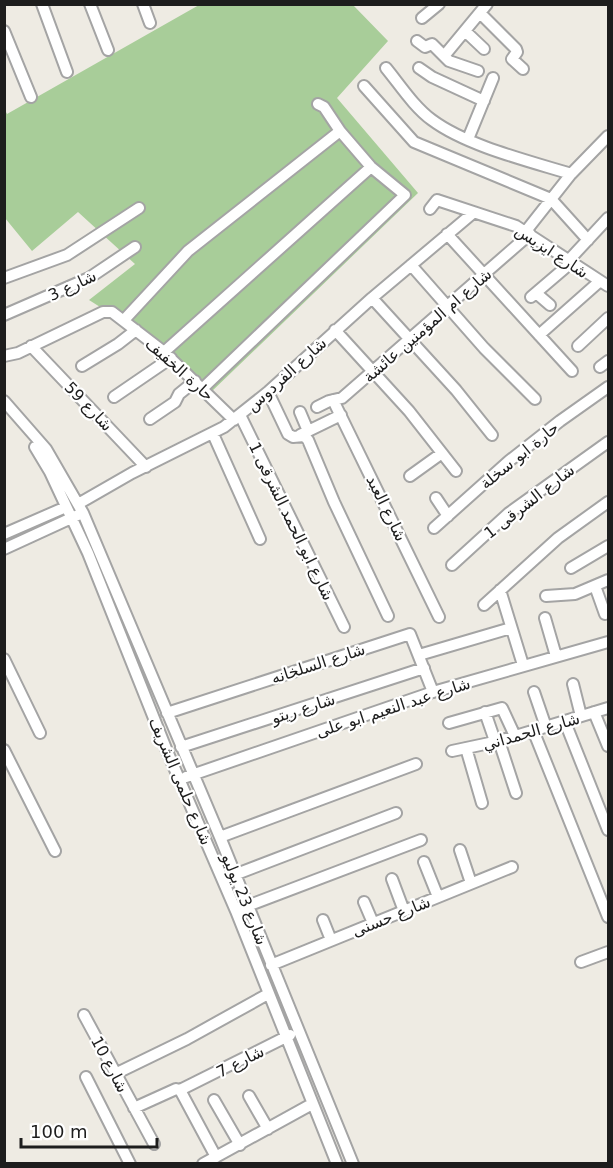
<svg xmlns="http://www.w3.org/2000/svg" width="613" height="1168" viewBox="0 0 613 1168" font-family="'DejaVu Sans',Vazirmatn,sans-serif">
	<style>
		.forest { fill: #a8cd99 }
		.lines { fill: none; stroke-linecap: round; stroke-linejoin: round }
		.minor-casing { stroke: #a4a4a4; stroke-width: 14 }
		.minor { stroke: #fff; stroke-width: 10 }
		.labels { text-anchor: middle; stroke-width: 4.5; stroke-linejoin: round; paint-order: stroke }
		.street-label { font-size: 16px; fill: #1d1d1d; stroke: #fff }
	</style>
	<rect width="100%" height="100%" fill="#eeebe3"/>
	<!-- forest -->
	<path class="forest" d="M199 5H353L388 41 337 98 418 193 210 393 173 353 89 300 135 264 78 212 32 251 5 218 4 108 7 114Z"/>
	<g class="lines">
		<!-- minor casing -->
		<g class="minor-casing">
			<path id="minor" d="M42 4 67 72
				M90 4 108 50
				M143 4 150 23
				M480 13 516 49 517 52 512 59 523 69
				M422 18 439 4
				M4 31 31 97
				M465 31 484 49
				M417 41 425 47 432 44 449 61 478 71
				M444 56 487 4
				M386 68C400 85 414 107 432 120 467 146 529 161 571 174
				M419 68 432 77 484 101
				M364 86 414 142 551 199 588 240
				M468 139 493 78
				M430 209 437 200 516 226 608 286
				M526 231 571 174 608 136
				M447 234 572 371
				M569 260 608 218
				M411 265 484 348 535 399
				M4 278 67 255 139 208
				M536 293 550 305
				M531 297 572 262
				M372 298 456 390 492 435
				M4 315 89 278 135 247
				M124 320 188 251 340 131
				M335 330 409 411 456 471
				M539 335 600 281
				M31 346 146 467
				M578 346 608 318
				M164 352 371 167
				M4 356 18 353 103 312H112L164 352 234 420
				M82 366 118 344 136 330
				M600 367 608 361
				M202 389 405 195 371 167 340 131 324 107 318 104
				M268 392 288 434 293 437 304 436 308 440 334 502 388 616
				M114 397 171 358
				M333 400 439 617
				M4 401 46 449 83 513 220 837 353 1164
				M317 407 329 401 342 398 530 234
				M300 412 308 431
				M240 415 344 627
				M150 419 175 402 179 394 195 381
				M213 434 260 539
				M300 435 341 415
				M35 447 50 472 88 553 167 751 236 911 337 1164
				M410 476 442 453
				M436 498 448 516
				M78 504 132 473 224 427 268 392 372 298 473 213
				M434 528 509 461 560 421 608 387
				M4 534 66 507
				M4 549 78 515
				M452 565 509 513 608 442
				M571 568 608 546
				M595 586 605 614
				M500 590 523 665
				M546 596 575 594 608 580
				M484 605 558 538 608 502
				M545 618 556 656
				M419 655 511 628
				M4 659 40 733
				M573 684 581 716
				M534 692 546 727
				M485 712 495 741
				M594 712 608 746
				M167 713 410 634 433 692
				M565 722 608 830
				M449 723 502 708 515 736
				M533 730 608 917
				M499 741 516 793
				M181 747 424 668
				M466 748 482 803
				M4 750 55 851
				M452 751 499 741 608 708
				M186 777 433 692 608 642
				M220 837 416 764
				M460 850 471 883
				M424 862 438 897
				M234 875 396 813
				M392 879 404 911
				M364 902 373 923
				M242 908 421 840
				M323 920 331 940
				M581 962 608 952
				M271 965 512 867
				M84 1015 154 1144
				M115 1074 187 1039 268 994
				M86 1077 130 1164
				M180 1090 216 1157
				M249 1096 268 1129
				M214 1100 240 1145
				M134 1108 176 1089 180 1090 290 1035
				M203 1164 312 1104"/>
		</g>
		<!-- minor -->
		<use href="#minor" class="minor"/>
	</g>
	<g class="labels">
		<!-- street labels -->
		<g class="street-label">
			<text transform="translate(552 251) rotate(33)" y="6">شارع ايزيس</text>
			<text transform="translate(72 285) rotate(-25)" y="6">شارع 3</text>
			<text transform="translate(427 325) rotate(-41)" y="6">شارع ام المؤمنين عائشة</text>
			<text transform="translate(180 369) rotate(42)" y="6">حارة الخفيف</text>
			<text transform="translate(286 374) rotate(-42)" y="6">شارع الفردوس</text>
			<text transform="translate(89 406) rotate(46)" y="6">شارع 59</text>
			<text transform="translate(519 455) rotate(-39)" y="6">حارة ابو سخلة</text>
			<text transform="translate(529 501) rotate(-38)" y="6">شارع الشرقى 1</text>
			<text transform="translate(387 508) rotate(64)" y="6">شارع العبد</text>
			<text transform="translate(292 521) rotate(64)" y="6">شارع ابو الحمد الشرقى 1</text>
			<text transform="translate(318 663) rotate(-18)" y="6">شارع السلخانه</text>
			<text transform="translate(393 707) rotate(-18)" y="6">شارع عبد النعيم ابو على</text>
			<text transform="translate(303 708) rotate(-18)" y="6">شارع ريتو</text>
			<text transform="translate(531 731) rotate(-16)" y="6">شارع الحمداني</text>
			<text transform="translate(181 781) rotate(67)" y="6">شارع حلمى الشريف</text>
			<text transform="translate(245 899) rotate(68)" y="6">شارع 23 يوليو</text>
			<text transform="translate(391 916) rotate(-22)" y="6">شارع حسنى</text>
			<text transform="translate(240 1061) rotate(-27)" y="6">شارع 7</text>
			<text transform="translate(110 1064) rotate(62)" y="6">شارع 10</text>
		</g>
	</g>
	<!-- border -->
	<rect width="613" height="1168" fill="none" stroke="#1d1d1d" stroke-width="12"/>
	<!-- scale -->
	<path d="M21 1138v9h136v-9" fill="none" stroke="#1d1d1d" stroke-width="3"/>
	<text x="30" y="1138" font-size="18" fill="#1d1d1d" stroke="#ffffff" stroke-width="4.5" paint-order="stroke">100 m</text>
</svg>
